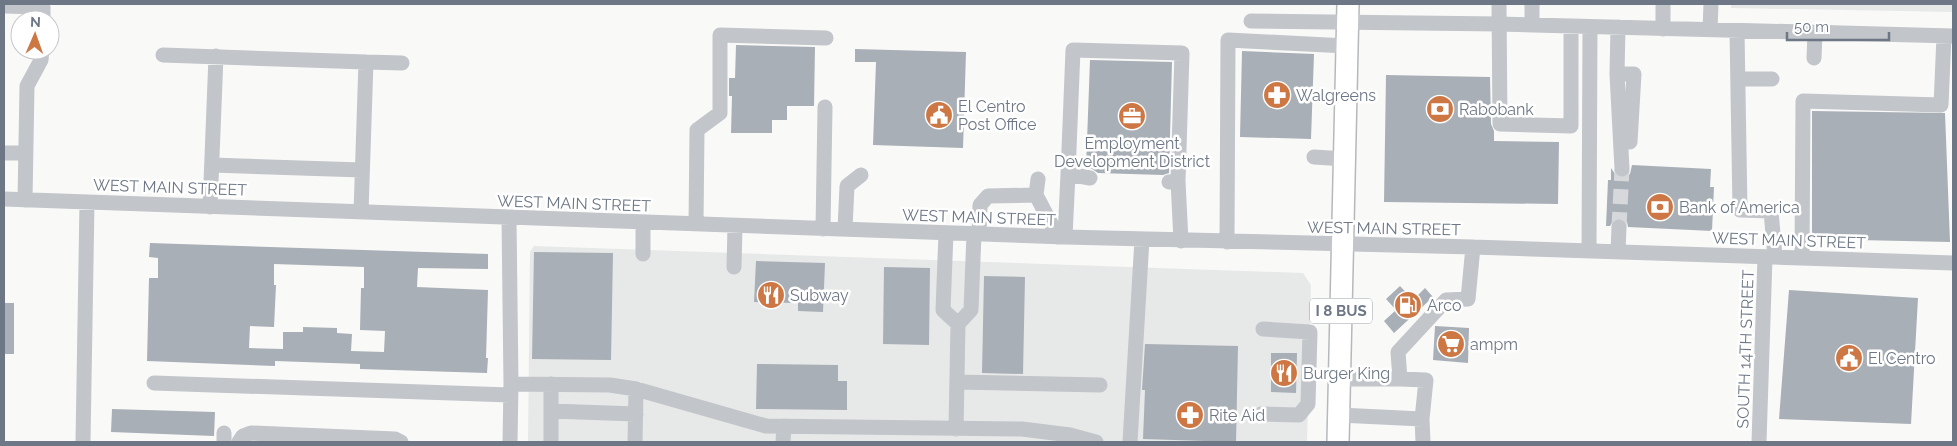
<svg xmlns="http://www.w3.org/2000/svg" width="1957" height="446" viewBox="0 0 1957 446" font-family="Raleway,sans-serif">
	<style>
		.built { fill: #e7e8e8 }
		.building { fill: #a9afb6; fill-rule: evenodd }
		.lines { fill: none; stroke-linecap: round; stroke-linejoin: round }
		.minor-tunnel { stroke: #d6d8db; stroke-width: 15; stroke-dasharray: 15 8; stroke-linecap: butt }
		.highway-casing { stroke: #b6b8bc; stroke-width: 24 }
		.minor { stroke: #c2c5c9; stroke-width: 15 }
		.highway { stroke: #fff; stroke-width: 21 }
		.labels { text-anchor: middle; stroke-width: 5; stroke-linejoin: round; paint-order: stroke }
		.shield { fill: #fff; stroke: #99a0aa; stroke-width: 1 }
		.shield-label { font-size: 15px; font-weight: bold; fill: #6d7785 }
		.poi-label { font-size: 16px; fill: #6d7785; stroke: #fff; text-anchor: start }
		.street-label { font-size: 16px; fill: #6d7785; stroke: #fff }
	</style>
	<rect width="100%" height="100%" fill="#f9f9f8"/>
	<!-- built -->
	<path class="built" d="M1731 4H1953V12L1731 8Z
		M534 246 1303 273 1311 285 1307 442H528L530 252Z"/>
	<!-- building -->
	<path class="building" d="M736 45 815 47 814 106H787V120H772V133H731L732 96H729V78H735Z
		M855 49 966 52 963 148 873 145 876 62H855Z
		M1242 51 1314 54 1311 139 1240 137Z
		M1090 60 1172 62 1169 173 1163 175 1098 173 1092 169 1086 168Z
		M1386 75 1490 77 1491 124 1494 131V141L1559 142 1558 204 1384 202Z
		M1812 111 1945 113 1950 242 1812 239Z
		M1632 165 1711 169 1710 187H1714L1712 231 1628 227 1627 222 1620 218 1614 219 1610 226H1606L1608 180H1611V168L1617 177 1623 178 1630 174Z
		M150 243 488 254V269L418 268 417 287 488 290 486 358H488L487 373 360 369V364L275 361V366L147 361 149 278H158V258L149 257ZM274 264 364 267V288H361L360 330 385 331 384 352 351 351 352 334 337 333V328L303 327V332H283V349L249 348 250 326 274 327 276 285H274Z
		M534 252 613 253 611 360 532 359Z
		M756 261 825 263 823 312 798 311V303L754 302Z
		M884 267 930 268 929 345 883 344Z
		M984 276 1025 277 1023 374 982 373Z
		M1400 286 1413 300 1425 288 1433 297 1394 333 1384 321 1396 310 1386 299Z
		M1789 290 1918 298 1911 424 1779 419Z
		M4 303H14V354H4Z
		M1435 326 1469 328 1468 363 1433 360Z
		M1145 344 1238 346 1236 442 1143 439 1145 390H1142Z
		M1271 353H1297L1296 393 1271 392Z
		M757 364 838 365V381H847V410L756 409Z
		M112 409 215 412 214 436 111 432Z"/>
	<g class="lines">
		<!-- minor-tunnel -->
		<path class="minor-tunnel" d="M1619 227 1622 169"/>
		<!-- highway casing -->
		<g class="highway-casing">
			<path id="highway" d="M1338 442 1348 4"/>
		</g>
		<!-- minor -->
		<path class="minor" d="M1499 4 1500 124 1571 126V26
			M1532 4V25
			M4 6 43 7V20
			M1251 21 1499 24 1953 36
			M1618 27 1617 74H1634L1630 142
			M1663 29V4
			M1710 30 1711 4
			M1737 31 1740 210 1771 211 1775 257
			M163 55 366 62 361 212
			M1814 58 1815 33
			M366 62 402 63
			M1617 74 1622 169
			M1738 79H1772
			M4 153H26
			M1314 157 1345 159
			M212 165 362 170
			M1068 174 1073 50 1182 53 1178 181
			M1038 179 1036 195 1058 237
			M1169 182 1178 181 1181 241
			M4 199 1065 237 1473 247 1953 263
			M25 200 27 86 41 60 42 50
			M210 207 216 56
			M509 218 511 384 510 442
			M643 223V254
			M696 224 697 130 720 113V35L826 38
			M823 229 825 107
			M845 229 847 186 861 175
			M946 233 943 310 958 324 971 310 974 234
			M979 234 980 205 988 196 1036 195
			M1065 237 1068 174 1090 178
			M1227 242 1228 40 1347 46
			M1589 251 1590 27
			M1618 252 1619 227
			M1802 258 1803 101 1941 105 1944 36
			M734 267 735 226
			M1340 379H1400L1398 352 1446 300 1468 299 1473 247
			M1400 379 1426 380 1422 419
			M957 382 1100 385
			M154 383 511 395
			M511 384 610 385 636 389 766 426 1022 429 1070 435 1096 442
			M551 384V411L636 414
			M1261 414 1299 415 1308 404 1310 332 1263 329
			M1339 415 1422 419 1423 442
			M956 429 958 324
			M83 442 87 202
			M224 442V433
			M239 442 243 436 251 433 395 439 401 442
			M551 442V411
			M635 442 636 389
			M783 442 784 426
			M1130 442 1142 239
			M1759 442 1765 257"/>
		<!-- highway -->
		<use href="#highway" class="highway"/>
	</g>
	<!-- icons -->
	<defs>
		<g id="pharmacy-disc" transform="scale(1.4375)"><circle r="9.5" fill="#cd7744" stroke="#fff"/><path d="M-2-6h4v4h4v4h-4v4h-4v-4h-4v-4h4Z" fill="#fff"/></g>
		<g id="bank-disc" transform="scale(1.4375)"><circle r="9.5" fill="#cd7744" stroke="#fff"/><path d="M-6-4H6V4H-6ZM0-2.3a2.3 2.3 0 1 0 0 4.6a2.3 2.3 0 1 0 0-4.6Z" fill="#fff"/></g>
		<g id="civic-disc" transform="scale(1.4375)"><circle r="9.5" fill="#cd7744" stroke="#fff"/><path d="M-.6-6.5H3V-4.5H.6V-3L4-1V1h2V6H-6V1h2V-1L-.6-3ZM-1.2 2.5V6h2.4V2.5Z" fill="#fff"/></g>
		<g id="office-disc" transform="scale(1.4375)"><circle r="9.5" fill="#cd7744" stroke="#fff"/><path d="M-6-3h4V-5.5h4V-3h4V5H-6ZM-1-4.5V-3h2v-1.5ZM-6 0V1H6V0Z" fill="#fff"/></g>
		<g id="restaurant-disc" transform="scale(1.4375)"><circle r="9.5" fill="#cd7744" stroke="#fff"/><path d="M-5-6h1v4h1v-4h1v4h1v-4h1v5L-1.5 .5V6h-2V.5L-5-1ZM5-6V6H3V1.5H1.5Q1.5-4 5-6Z" fill="#fff"/></g>
		<g id="fuel-disc" transform="scale(1.4375)"><circle r="9.5" fill="#cd7744" stroke="#fff"/><path d="M-5.5-6h7V0h2V4h1.3V-2.5L3-4.5l.8-.8L6-3V5H2.5V1h-1V6h-7ZM-4.2-4.7v3.2H.2V-4.7Z" fill="#fff"/></g>
		<g id="supermarket-disc" transform="scale(1.4375)"><circle r="9.5" fill="#cd7744" stroke="#fff"/><path d="M-6-5.5h2.5l.6 2H6L4.5 2H-2.5L-4.4-4H-6ZM-1.5 3.2a1.3 1.3 0 1 0 .1 0ZM3 3.2a1.3 1.3 0 1 0 .1 0Z" fill="#fff"/></g>
	</defs>
	<g fill-rule="evenodd">
		<use href="#pharmacy-disc" x="1277" y="95"/>
		<use href="#bank-disc" x="1440" y="109"/>
		<use href="#civic-disc" x="939" y="115"/>
		<use href="#office-disc" x="1132" y="116"/>
		<use href="#bank-disc" x="1660" y="207"/>
		<use href="#restaurant-disc" x="771" y="295"/>
		<use href="#fuel-disc" x="1408" y="305"/>
		<use href="#supermarket-disc" x="1451" y="344"/>
		<use href="#civic-disc" x="1849" y="358"/>
		<use href="#restaurant-disc" x="1284" y="373"/>
		<use href="#pharmacy-disc" x="1190" y="415"/>
	</g>
	<g class="labels">
		<!-- shield labels -->
		<rect class="shield" x="1310" y="298.5" width="62" height="25" rx="4"/>
		<g class="shield-label">
			<text x="1341" y="316">I 8 BUS</text>
		</g>
		<!-- poi labels -->
		<g class="poi-label">
			<text x="1296" y="101">Walgreens</text>
			<text x="958" y="112">El Centro<tspan x="958" dy="18">Post Office</tspan></text>
			<text x="1459" y="115">Rabobank</text>
			<text x="1132" y="149" text-anchor="middle">Employment<tspan x="1132" dy="18">Development District</tspan></text>
			<text x="1679" y="213">Bank of America</text>
			<text x="790" y="301">Subway</text>
			<text x="1427" y="311">Arco</text>
			<text x="1470" y="350">ampm</text>
			<text x="1868" y="364">El Centro</text>
			<text x="1303" y="379">Burger King</text>
			<text x="1209" y="421">Rite Aid</text>
		</g>
		<!-- street labels -->
		<g class="street-label">
			<text transform="translate(170 187) rotate(2)" y="6">WEST MAIN STREET</text>
			<text transform="translate(574 203) rotate(2)" y="6">WEST MAIN STREET</text>
			<text transform="translate(979 217) rotate(2)" y="6">WEST MAIN STREET</text>
			<text transform="translate(1384 228) rotate(1)" y="6">WEST MAIN STREET</text>
			<text transform="translate(1789 240) rotate(2)" y="6">WEST MAIN STREET</text>
			<text transform="translate(1745 349) rotate(-88)" y="6">SOUTH 14TH STREET</text>
		</g>
	</g>
	<!-- border -->
	<rect width="1957" height="446" fill="none" stroke="#6d7785" stroke-width="10"/>
	<!-- north arrow -->
	<g transform="translate(35 35) rotate(2)"><circle r="24" fill="#ffffff" stroke="#c5c9ce"/>
	<path d="M0-4L9 19L0 12L-9 19Z" fill="#cd7744"/>
	<text y="-8" font-size="14" font-weight="bold" text-anchor="middle" fill="#6d7785">N</text>
	</g>
	<!-- scale -->
	<path d="M1787 32v8h102v-8" fill="none" stroke="#6d7785" stroke-width="2.5"/>
	<text x="1794" y="32" font-size="15" fill="#6d7785" stroke="#ffffff" stroke-width="4" paint-order="stroke">50 m</text>
</svg>
